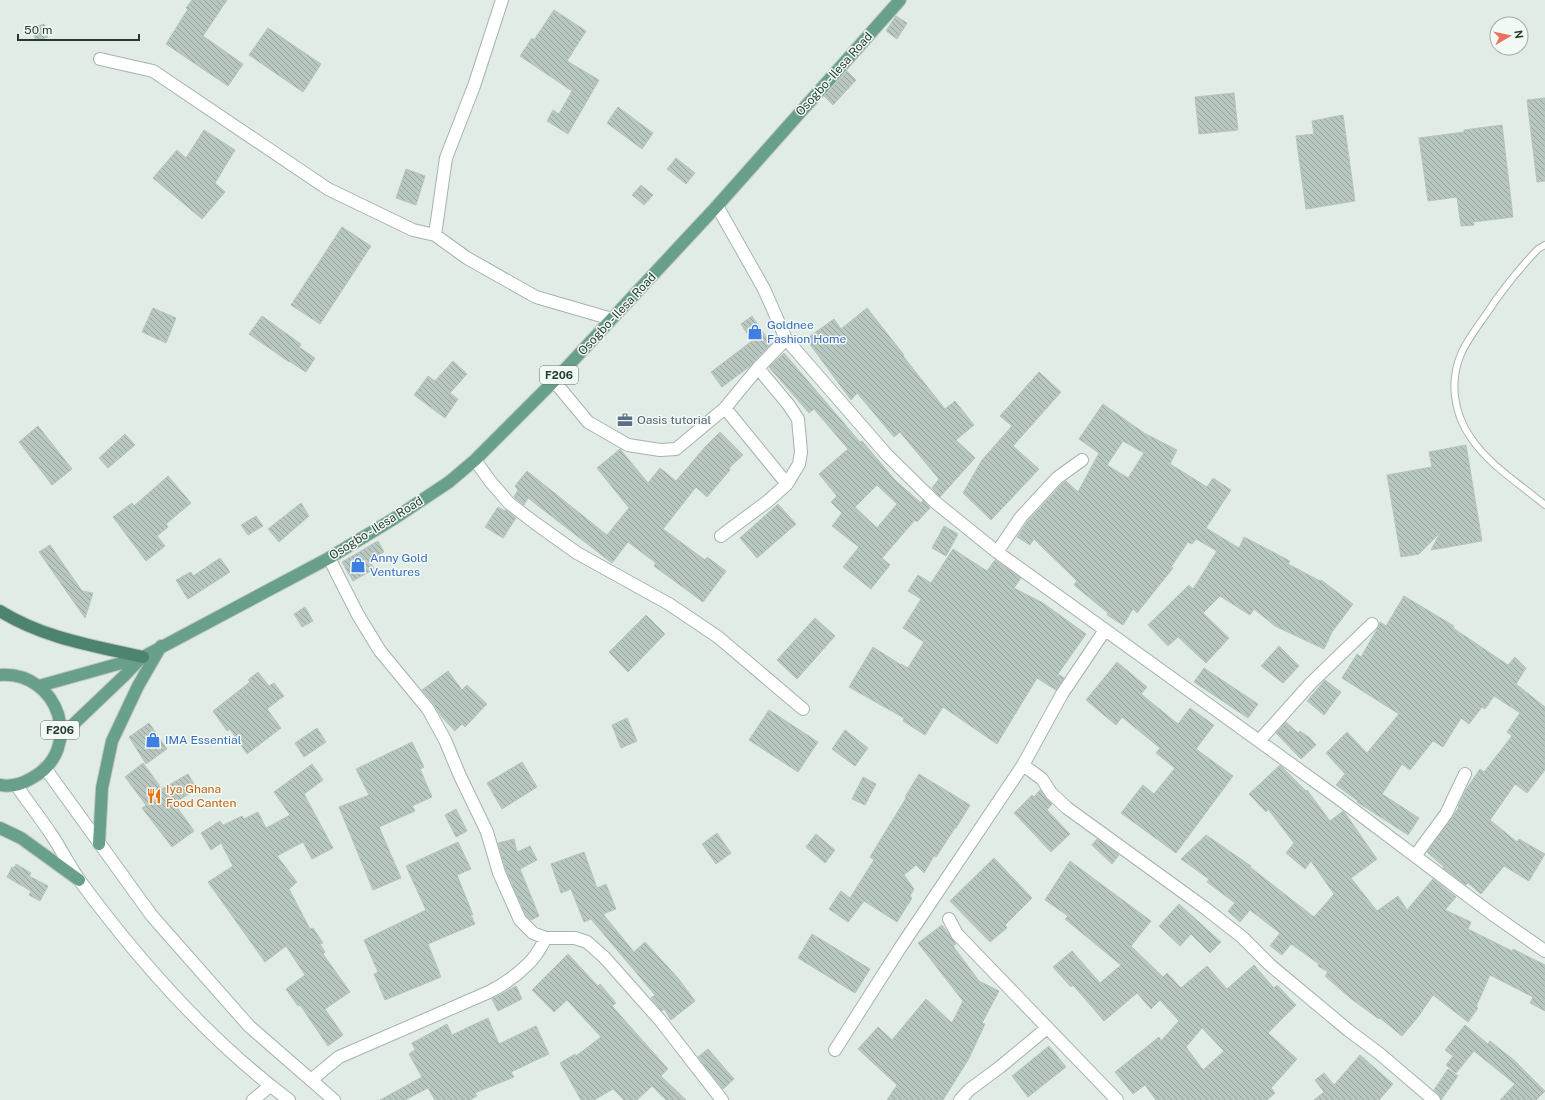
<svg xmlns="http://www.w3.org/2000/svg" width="1545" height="1100" viewBox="0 0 1545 1100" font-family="'Public Sans',sans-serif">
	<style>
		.building { fill: url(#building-back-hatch); stroke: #b5c5bd; fill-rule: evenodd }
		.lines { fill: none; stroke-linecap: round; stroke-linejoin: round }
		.service-casing { stroke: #a5b4ac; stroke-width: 8 }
		.minor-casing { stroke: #a5b4ac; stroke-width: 14 }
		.secondary-casing { stroke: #a1b7ad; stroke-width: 14 }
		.primary-casing { stroke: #c1c8c6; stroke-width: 14 }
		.trunk-casing { stroke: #c1c8c6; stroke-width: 14 }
		.service { stroke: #fff; stroke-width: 6 }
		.minor { stroke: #fff; stroke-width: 12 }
		.secondary { stroke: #fff; stroke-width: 12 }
		.primary { stroke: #69a08a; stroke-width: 12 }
		.trunk { stroke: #4c8470; stroke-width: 12 }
		.labels { text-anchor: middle; stroke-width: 3; stroke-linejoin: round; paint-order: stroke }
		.shield { fill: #f3f9f5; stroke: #61756c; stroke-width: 1 }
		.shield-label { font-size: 11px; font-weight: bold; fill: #233c32 }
		.street-label { font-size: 12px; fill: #233c32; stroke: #f3f9f5 }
		.shop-label { font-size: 12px; fill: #366cbe; stroke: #f3f9f5; text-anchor: start }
		.service-label { font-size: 12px; fill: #4e5e75; stroke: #f3f9f5; text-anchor: start }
		.food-label { font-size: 12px; fill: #c56008; stroke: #f3f9f5; text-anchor: start }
	</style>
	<defs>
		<pattern id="building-back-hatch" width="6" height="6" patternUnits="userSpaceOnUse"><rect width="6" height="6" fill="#b8c7bf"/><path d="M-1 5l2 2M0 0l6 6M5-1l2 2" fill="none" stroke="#95a39c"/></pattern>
	</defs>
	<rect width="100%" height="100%" fill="#e2ece6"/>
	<!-- building -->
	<path class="building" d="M192 0H227L203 36 243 64 228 86 166 44 188 9 186 8Z
		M554 10 586 31 567 61 599 80 568 134 547 121 553 110 559 114 572 91 520 56 532 38 534 40Z
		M896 16 907 23 897 39 886 31Z
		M44 24 48 37 36 41 32 28Z
		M268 28 321 64 303 92 249 55Z
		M847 71 856 80 833 105 824 96Z
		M1234 93 1238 130 1199 134 1195 97Z
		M1545 98V181L1537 182 1527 100Z
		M618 107 653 133 642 149 607 123Z
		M1343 115 1355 201 1306 209 1296 136 1314 134 1312 121Z
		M1502 125 1513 217 1473 222 1474 225 1461 226 1457 197 1428 201 1419 138 1464 132V130Z
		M204 130 235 150 215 183 225 192 202 219 153 178 177 150 186 158Z
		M676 158 695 173 686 184 667 169Z
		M406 169 425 176 416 205 396 198Z
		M641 185 653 195 644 205 632 195Z
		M342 227 371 246 320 324 291 305Z
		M153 308 176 318 166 343 142 332Z
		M867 308 904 355 903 356 945 409 955 401 974 425 956 440 975 458 940 497 932 488 939 479 900 432 894 437 857 393 851 400 806 339 834 319 841 329Z
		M262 316 301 344 299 347 315 358 306 372 289 361V362L249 334Z
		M752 316 771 344 749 367 722 387 711 372 752 341 741 324Z
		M784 353 860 442 862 441 895 480 921 503 923 500 930 508 917 522 915 520 882 558 890 565 871 589 843 567 859 547 832 526 842 513 831 502 837 496 819 474 848 449 814 409 809 413 769 367ZM877 485 897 504 877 528 855 507Z
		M453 361 467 374 450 393 458 399 445 418 414 395 428 376 435 381Z
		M1039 372 1061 392 1013 446 1039 469 991 520 963 493 982 460 1012 426 1000 416Z
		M1103 404 1144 433 1177 450 1170 464 1207 487 1213 478 1231 490 1206 528 1239 548 1244 537 1290 561 1288 564 1320 581 1321 580 1353 604 1332 632 1324 649 1275 626 1254 609 1250 615 1220 596 1203 613 1229 638 1206 663 1178 637 1168 646 1148 625 1189 585 1193 589 1217 551 1196 539 1192 544 1188 542 1171 567 1173 568 1137 613 1133 609 1123 625 1107 615 1108 613 1074 585 1077 581 1034 539 1030 545 1017 537 1027 522 1062 484 1066 481 1078 492 1099 453 1079 439ZM1123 441 1144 453 1128 478 1107 465Z
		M38 426 72 469 52 485 19 442Z
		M720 432 743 455 729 468 730 470 707 497 696 487 663 529 705 560 707 557 726 571 703 602 654 566 656 563 628 542 612 563 528 498 524 505 514 497 518 490 515 486 527 471 607 535 629 508 597 468 620 449 648 483 660 468 676 481 705 447Z
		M125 434 135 445 108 468 99 458Z
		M1466 445 1482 541 1431 550 1440 533 1419 554 1401 557 1387 475 1432 467 1429 452Z
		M168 476 191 503 166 524 168 527 157 536 165 546 146 561 113 517 132 503 134 506Z
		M301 503 309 516 279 542 268 529Z
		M778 504 796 524 757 558 740 538Z
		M498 507 505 511 506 510 516 518 503 538 485 527Z
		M256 516 263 526 248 535 241 525Z
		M944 526 958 534 946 556 932 548Z
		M378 541 384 552 369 560 374 569 353 581 342 562Z
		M50 545 82 591 93 593 85 618 39 552Z
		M953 549 987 571 995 560 1021 578 1014 588 1043 603 1086 634 1058 674 1064 678 1056 690 1037 678 997 744 943 707 925 735 903 721 904 718 849 687 873 647 901 665V664L908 668 924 642 903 628 921 599 908 591 918 575 931 583Z
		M220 558 230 572 188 599 176 580 191 572 193 576Z
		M1404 596 1454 626 1453 628 1508 665 1515 657 1526 668 1516 684 1545 707V770L1527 793 1515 784 1490 820 1517 842 1519 839 1545 854 1529 881 1504 866 1481 894 1468 883 1466 885 1443 868 1444 867 1427 852 1452 818 1459 807 1458 806 1467 788 1480 769 1484 772 1512 736 1507 732 1520 713 1494 696 1485 709 1482 707 1469 724 1461 718 1443 747 1433 741 1410 770 1402 764 1382 794 1419 818 1408 835 1357 802 1358 801 1336 785 1345 774 1326 753 1347 732 1367 753 1399 714 1342 678 1357 654 1361 657 1379 626 1380 622 1386 626Z
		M305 607 313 621 302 627 294 614Z
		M646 615 665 634 628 672 609 652Z
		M815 618 835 636 797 679 777 660Z
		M1279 646 1299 666 1283 683 1261 666Z
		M1117 662 1147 687 1141 694 1178 724 1190 708 1214 725 1196 749 1233 776 1176 853 1121 813 1143 785 1154 794 1175 768 1156 753 1160 748 1122 717 1116 725 1086 700Z
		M1204 668 1258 704 1248 718 1194 682Z
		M448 671 462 690 467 685 487 704 465 727 462 724 455 731 441 716 434 704 422 690Z
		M258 672 269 686 274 683 284 696 267 709 281 728 247 754 230 729 227 731 213 711 250 682 248 680Z
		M1325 680 1341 692 1324 715 1307 701Z
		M769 710 818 742 798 772 749 740Z
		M627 718 637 741 621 748 612 725Z
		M1286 722 1298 733 1300 731 1310 738 1316 745 1301 759 1276 733Z
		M149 723 167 749 146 764 129 737Z
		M317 728 326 742 304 757 295 743Z
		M845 730 868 748 855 766 832 749Z
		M412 742 424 767 420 769 432 797 412 806 415 811 379 827 401 878 373 890 339 807 369 795 356 769Z
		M522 762 537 787 502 809 487 783Z
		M143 763 162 789 188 774 197 789 174 803 194 831 172 847 142 808 146 805 125 777Z
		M312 764 323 780 304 794 333 848 312 859 303 842 277 856 297 882 289 889 310 929 313 928 323 943 320 944 325 952 323 954 350 992 325 1009 343 1035 328 1046 300 1005 298 1006 286 989 305 975 286 946 265 962 208 882 233 866 221 843 211 850 201 833 220 821 223 825 242 816 244 819 258 812 266 828 290 815 274 792Z
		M1280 765 1306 791 1307 790 1330 821 1343 811 1345 813 1377 859 1351 878 1377 911 1398 896 1407 910 1433 879 1456 897 1445 910 1471 922 1468 929 1512 951 1513 949 1545 965V1011L1530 1003 1533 997 1490 975 1476 1007 1478 1008 1468 1022 1433 995 1418 1017 1402 1036 1380 1018 1379 1019 1350 998 1325 976 1328 972 1318 966 1319 964 1291 944 1282 955 1270 946 1280 933 1250 910 1240 922 1228 911 1235 903 1207 882 1209 879 1181 859 1206 835 1251 866 1250 867 1314 917 1334 894 1311 861 1305 869 1286 853 1294 843 1268 809 1266 812 1249 794Z
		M919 774 970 805 956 828H955L936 857 934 856 924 873 916 865 904 875 914 889 910 896 912 898 897 922 864 901 848 922 829 909 841 891 850 898 874 860 870 857 906 798 905 797Z
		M863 777 876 784 865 805 852 799Z
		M1040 790 1052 804 1047 810 1070 834 1051 852 1014 813 1032 795 1034 797Z
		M456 809 467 831 456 837 445 815Z
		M717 833 731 853 716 864 702 844Z
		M816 834 835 850 825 863 806 847Z
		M514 839 517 852 530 846 537 860 520 869 539 916 531 920 526 916 506 870 498 843Z
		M1097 839 1119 855 1112 864 1092 845Z
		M458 842 471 869 457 875 473 915H471L475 924 428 944 441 977 385 1000 374 974 378 972 364 940 426 910 406 866Z
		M584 852 597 888 606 884 616 909 603 914 634 952 645 942 678 978 695 1001 671 1020 664 1009 662 1011 651 998 655 995 591 919 584 922 571 889 561 893 551 864Z
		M994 858 1032 898 1005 925 1007 928 990 942 950 901Z
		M1070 861 1151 921 1131 946 1163 977 1167 973 1181 988 1207 966 1227 989 1254 965 1274 988 1277 985 1296 1005 1268 1033 1297 1059 1271 1088 1275 1093 1267 1100H1156L1145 1085 1133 1094 1115 1072 1159 1037 1161 1041 1179 1021 1160 1000 1151 1009 1137 993 1104 1021 1073 985 1071 987 1053 967 1072 951 1100 983 1121 965 1065 919 1068 916 1045 900ZM1202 1028 1224 1051 1203 1070 1186 1047Z
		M16 864 31 873 29 876 48 886 40 901 29 895 31 891 7 877 12 867 14 868Z
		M1179 904 1221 942 1210 953 1191 934 1180 946 1159 926Z
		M942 925 956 944 953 946 979 981 999 991 982 1023 985 1024 968 1060 943 1100H887L897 1085 858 1049 878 1027 892 1040 926 999 952 1023 963 1001 918 943Z
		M812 934 870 969 855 993 798 958Z
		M568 954 598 986 600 984 616 1003 612 1006 668 1069 661 1076 686 1100H666L652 1086 637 1100H624L613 1089 594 1100H581L560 1063 575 1054 576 1056 601 1037 567 1000 554 1012 532 990Z
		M516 986 522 999 498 1011 492 999Z
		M488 1018 499 1044 536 1026 549 1054 511 1072 514 1077 475 1093 477 1096 470 1100H435L428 1088 405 1100H380L422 1077 409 1054 415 1050 412 1043 447 1024 452 1035Z
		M1465 1025 1488 1044 1490 1041 1515 1061 1545 1091 1536 1100H1500L1515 1084 1474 1051 1456 1073 1446 1065 1453 1056 1445 1050Z
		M1049 1046 1066 1067 1028 1097 1012 1076Z
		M708 1049 734 1079 723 1089 698 1057Z
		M1360 1055 1393 1084 1379 1100H1314L1324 1092 1315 1080 1324 1073 1334 1085Z
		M1448 1069 1458 1076 1441 1100 1439 1095 1434 1090Z"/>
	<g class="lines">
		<!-- service casing -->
		<g class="service-casing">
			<path id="service" d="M1545 245 1538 249C1519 269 1502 290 1487 313 1478 326 1467 340 1461 354 1449 382 1454 414 1471 438 1489 465 1520 484 1545 505"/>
		</g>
		<!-- minor casing -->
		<g class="minor-casing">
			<path id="minor" d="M100 59 153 71 328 189 413 230 435 235 467 258 536 297 612 319
				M717 206 764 289 786 339 887 455 935 502 997 552 1338 798 1492 914 1545 951
				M435 235 446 158 474 86 502 0
				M554 381 588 422 628 445 660 450 676 449 725 408 758 368 786 339
				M725 408 787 484
				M475 460 490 481 509 503 535 523 577 553 669 604 718 637 803 709
				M721 536 768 501 787 484 799 464 801 452 798 419 788 404 758 368
				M997 552 1021 517 1057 478 1082 460
				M329 558 358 615 380 651 428 709 445 740 460 776 487 832 499 873 520 920 533 933 546 938H575L587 942 604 957 660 1020 722 1100
				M1259 741 1311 683 1372 624
				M1023 765 1042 779 1051 793 1067 808 1205 908 1242 937 1270 965 1348 1030 1380 1054 1434 1100
				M1415 856 1446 814 1465 774
				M949 919 957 934 1117 1100
				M835 1050 900 948 1023 765 1062 694 1105 630
				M311 1080 339 1057 489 992C503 985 517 975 528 964 536 957 541 947 546 938
				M253 1100 270 1086
				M960 1100 969 1090 1000 1067 1047 1028"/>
		</g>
		<!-- secondary casing -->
		<g class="secondary-casing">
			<path id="secondary" d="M45 768 152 916 249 1026 334 1100
				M16 785C28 802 41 819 53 837 62 851 70 867 80 881 139 961 209 1040 289 1100"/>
		</g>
		<!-- primary casing -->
		<g class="primary-casing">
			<path id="primary" d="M0 675C59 671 85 749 32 778 22 784 11 787 0 785
				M39 686 143 657 329 558 395 518 449 482 475 460 554 381 717 206 900 0
				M60 737 125 675 142 657
				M0 828 21 838 79 880
				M99 844 102 788 112 741 138 686 161 646"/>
		</g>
		<!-- trunk casing -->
		<g class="trunk-casing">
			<path id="trunk" d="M0 611C43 638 94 646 143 657"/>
		</g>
		<!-- service -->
		<use href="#service" class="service"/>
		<!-- minor -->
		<use href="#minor" class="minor"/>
		<!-- secondary -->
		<use href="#secondary" class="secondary"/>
		<!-- primary -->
		<use href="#primary" class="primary"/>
		<!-- trunk -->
		<use href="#trunk" class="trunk"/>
	</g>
	<!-- icons -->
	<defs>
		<g id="shop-bare" transform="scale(1.2)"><path d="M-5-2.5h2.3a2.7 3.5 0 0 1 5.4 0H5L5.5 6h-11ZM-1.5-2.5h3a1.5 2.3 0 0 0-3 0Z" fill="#3f7fe0" stroke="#f3f9f5" stroke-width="2.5" paint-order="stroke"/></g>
		<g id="office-bare" transform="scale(1.2)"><path d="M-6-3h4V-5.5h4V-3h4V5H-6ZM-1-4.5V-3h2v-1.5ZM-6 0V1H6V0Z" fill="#5c6f8a" stroke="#f3f9f5" stroke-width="2.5" paint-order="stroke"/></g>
		<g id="restaurant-bare" transform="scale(1.2)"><path d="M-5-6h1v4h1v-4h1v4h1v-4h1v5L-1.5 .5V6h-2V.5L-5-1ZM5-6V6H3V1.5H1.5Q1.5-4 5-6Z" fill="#e8710a" stroke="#f3f9f5" stroke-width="2.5" paint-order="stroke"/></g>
	</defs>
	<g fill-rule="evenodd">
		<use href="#shop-bare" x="755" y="332"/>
		<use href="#office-bare" x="625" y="420"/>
		<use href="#shop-bare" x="358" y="565"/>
		<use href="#shop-bare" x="153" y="740"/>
		<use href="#restaurant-bare" x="154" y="796"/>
	</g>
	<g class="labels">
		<!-- shield labels -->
		<g class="shield">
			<rect x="540" y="366" width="38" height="18" rx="3"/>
			<rect x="41" y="721" width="38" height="18" rx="3"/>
		</g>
		<g class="shield-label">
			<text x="559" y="379">F206</text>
			<text x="60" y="734">F206</text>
		</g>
		<!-- street labels -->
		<g class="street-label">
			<text transform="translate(834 74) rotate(-48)" y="4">Osogbo - Ilesa Road</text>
			<text transform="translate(617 314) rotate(-47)" y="4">Osogbo - Ilesa Road</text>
			<text transform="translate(376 528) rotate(-32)" y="4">Osogbo - Ilesa Road</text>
		</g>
		<!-- shop labels -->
		<g class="shop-label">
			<text x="767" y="329">Goldnee<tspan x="767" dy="14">Fashion Home</tspan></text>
			<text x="370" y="562">Anny Gold<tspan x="370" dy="14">Ventures</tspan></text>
			<text x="165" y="744">IMA Essential</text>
		</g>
		<!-- service labels -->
		<g class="service-label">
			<text x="637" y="424">Oasis tutorial</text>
		</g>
		<!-- food labels -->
		<g class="food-label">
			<text x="166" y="793">Iya Ghana<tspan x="166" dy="14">Food Canten</tspan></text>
		</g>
	</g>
	<!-- north arrow -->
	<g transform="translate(1509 36) rotate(81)"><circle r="19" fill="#f3f9f5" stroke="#a0ada7"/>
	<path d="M0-3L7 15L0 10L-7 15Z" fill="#ec7060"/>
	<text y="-6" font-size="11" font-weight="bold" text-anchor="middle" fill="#233c32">N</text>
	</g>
	<!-- scale -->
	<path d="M18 34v6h121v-6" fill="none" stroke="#233c32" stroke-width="2"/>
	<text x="24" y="34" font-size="12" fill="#233c32" stroke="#f3f9f5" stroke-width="3" paint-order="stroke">50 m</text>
</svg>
